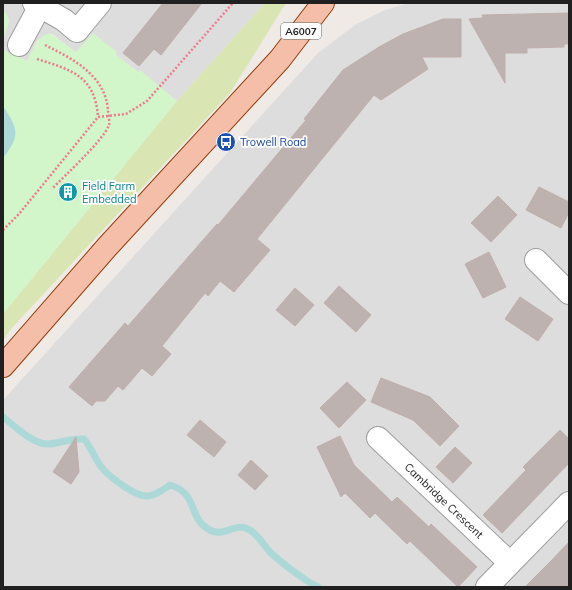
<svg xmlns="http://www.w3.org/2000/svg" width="572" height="590" viewBox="0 0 572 590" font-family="Mulish,sans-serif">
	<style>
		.residential { fill: #dedddd }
		.grass { fill: #d9e5b2 }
		.park { fill: #d2f5c9 }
		.water { fill: #acd9d7 }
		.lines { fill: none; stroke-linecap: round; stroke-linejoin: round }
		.stream { stroke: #acd9d7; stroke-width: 7 }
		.building { fill: #bdb2b0; stroke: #c0aeab }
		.minor-casing { stroke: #9d9d9d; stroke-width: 24 }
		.major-casing { stroke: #8e400e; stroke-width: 24 }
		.path { stroke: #ed7a8e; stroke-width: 2.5; stroke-dasharray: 2 2; stroke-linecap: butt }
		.minor { stroke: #fff; stroke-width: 22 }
		.major { stroke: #f4bea8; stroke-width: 22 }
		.labels { text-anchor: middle; stroke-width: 3.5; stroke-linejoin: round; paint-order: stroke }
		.shield { fill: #fff; stroke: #636363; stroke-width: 1 }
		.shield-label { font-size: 10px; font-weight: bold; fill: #202020 }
		.transit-label { font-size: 11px; fill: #164399; stroke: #fff; text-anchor: start }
		.culture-label { font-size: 11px; fill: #0d838f; stroke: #fff; text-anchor: start }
		.street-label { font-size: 11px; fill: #202020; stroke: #fff }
	</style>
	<rect width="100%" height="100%" fill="#f0eae7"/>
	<!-- residential -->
	<path class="residential" d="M3 3H265L177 101 140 71 138 72 115 54 117 52 76 53 53 34 37 41 27 61 3 50V38L9 21 6 13 3 11Z
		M409 3H569V587H3V400L318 53 355 25 385 10Z"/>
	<!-- grass -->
	<path class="grass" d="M265 3H286L230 93 11 329 3 340V314L177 101Z"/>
	<!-- park -->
	<path class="park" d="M3 11C13 18 7 29 3 38Z
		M50 33 76 52 93 33 117 52 115 54 138 72 140 70 177 101 3 314V50L27 61C33 50 37 36 50 33Z"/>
	<!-- water -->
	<path class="water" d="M3 106C19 130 20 136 3 158Z"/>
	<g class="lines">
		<!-- stream -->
		<path class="stream" d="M3 417C15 426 33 445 49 444 61 443 71 438 84 439 90 446 93 454 98 462 104 474 135 497 148 496 156 495 163 490 170 485 198 493 188 517 208 529 223 539 235 522 248 529 258 534 262 543 269 551 279 561 305 581 318 587"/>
	</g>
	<!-- building -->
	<path class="building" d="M163 3H202L161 55 154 49 139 66 123 53Z
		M569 13V44H564V47L527 48V53H505V83L469 19 483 18 482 15Z
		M443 19H461V57H422L428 69 381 100 374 95 257 239 270 250 234 292 220 281 208 296 205 293 162 346 171 354 152 376 142 368 123 390 118 386 105 401H96L92 406 69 387 125 323 128 326 217 224 218 225 306 120 304 119 343 70 379 47 403 34Z
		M539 187 569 202V212L561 228 526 210Z
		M498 196 517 215 491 242 471 223Z
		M489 252 506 287 483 298 465 264Z
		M339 286 371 315 356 332 324 303Z
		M295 288 314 305 295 326 276 310Z
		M520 297 553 319 538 341 505 319Z
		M381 378 430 397 459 426 440 446 413 420 371 402Z
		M347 382 366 400 339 428 320 408Z
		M200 420 226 442 214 457 187 435Z
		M560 430 569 439V463L502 533 483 515 526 470 523 467Z
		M340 436 354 465 392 502 397 497 429 527 431 524 477 567 458 587 410 541 407 544 375 513 370 518 345 493 341 497 317 447Z
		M76 437 79 472 71 484 53 472Z
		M455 447 472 463 453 483 436 467Z
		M251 460 268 476 255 490 238 475Z
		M569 542V587H525L551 561Z"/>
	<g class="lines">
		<!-- minor casing -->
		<g class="minor-casing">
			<g id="minor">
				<path d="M34 3 64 20 77 31 100 3"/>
				<path d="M19 45 40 6"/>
				<path d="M536 260 569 293"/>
				<path id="s1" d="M378 438 510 563"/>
				<path d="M487 587 569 503"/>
			</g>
		</g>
		<!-- major casing -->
		<g class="major-casing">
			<path id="major" d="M3 366 107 247 280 59 323 3"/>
		</g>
		<!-- path -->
		<path class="path" d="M45 45C73 59 105 75 108 110 108 114 110 121 109 125 103 141 65 175 52 189
			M37 59C72 70 95 76 98 117L126 114 147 101 233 3
			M3 230 19 214 98 117"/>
		<!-- minor -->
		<use href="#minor" class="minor"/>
		<!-- major -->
		<use href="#major" class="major"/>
	</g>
	<!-- icons -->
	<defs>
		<g id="bus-disc" transform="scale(1)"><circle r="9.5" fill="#1a4fb4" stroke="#fff"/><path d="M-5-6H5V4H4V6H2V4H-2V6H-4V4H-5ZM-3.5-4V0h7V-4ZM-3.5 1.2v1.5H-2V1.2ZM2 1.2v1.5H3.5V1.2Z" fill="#fff"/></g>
		<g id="building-disc" transform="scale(1)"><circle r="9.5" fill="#0f9aa8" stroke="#fff"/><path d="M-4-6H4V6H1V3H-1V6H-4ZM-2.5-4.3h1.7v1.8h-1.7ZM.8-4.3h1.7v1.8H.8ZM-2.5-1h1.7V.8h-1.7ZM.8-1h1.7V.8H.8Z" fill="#fff"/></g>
	</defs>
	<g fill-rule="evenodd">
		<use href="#bus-disc" x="226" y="142"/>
		<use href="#building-disc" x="68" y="192"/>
	</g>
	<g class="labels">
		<!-- shield labels -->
		<rect class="shield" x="281" y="23" width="40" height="16" rx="3"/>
		<g class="shield-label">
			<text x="301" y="35">A6007</text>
		</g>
		<!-- transit labels -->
		<g class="transit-label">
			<text x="240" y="146">Trowell Road</text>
		</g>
		<!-- culture labels -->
		<g class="culture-label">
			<text x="82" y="190">Field Farm<tspan x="82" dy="13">Embedded</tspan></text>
		</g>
		<!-- street labels -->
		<g class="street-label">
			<text dy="4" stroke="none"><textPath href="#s1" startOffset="91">Cambridge Crescent</textPath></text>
		</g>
	</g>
	<!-- border -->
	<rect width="572" height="590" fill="none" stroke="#202020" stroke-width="8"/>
</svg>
